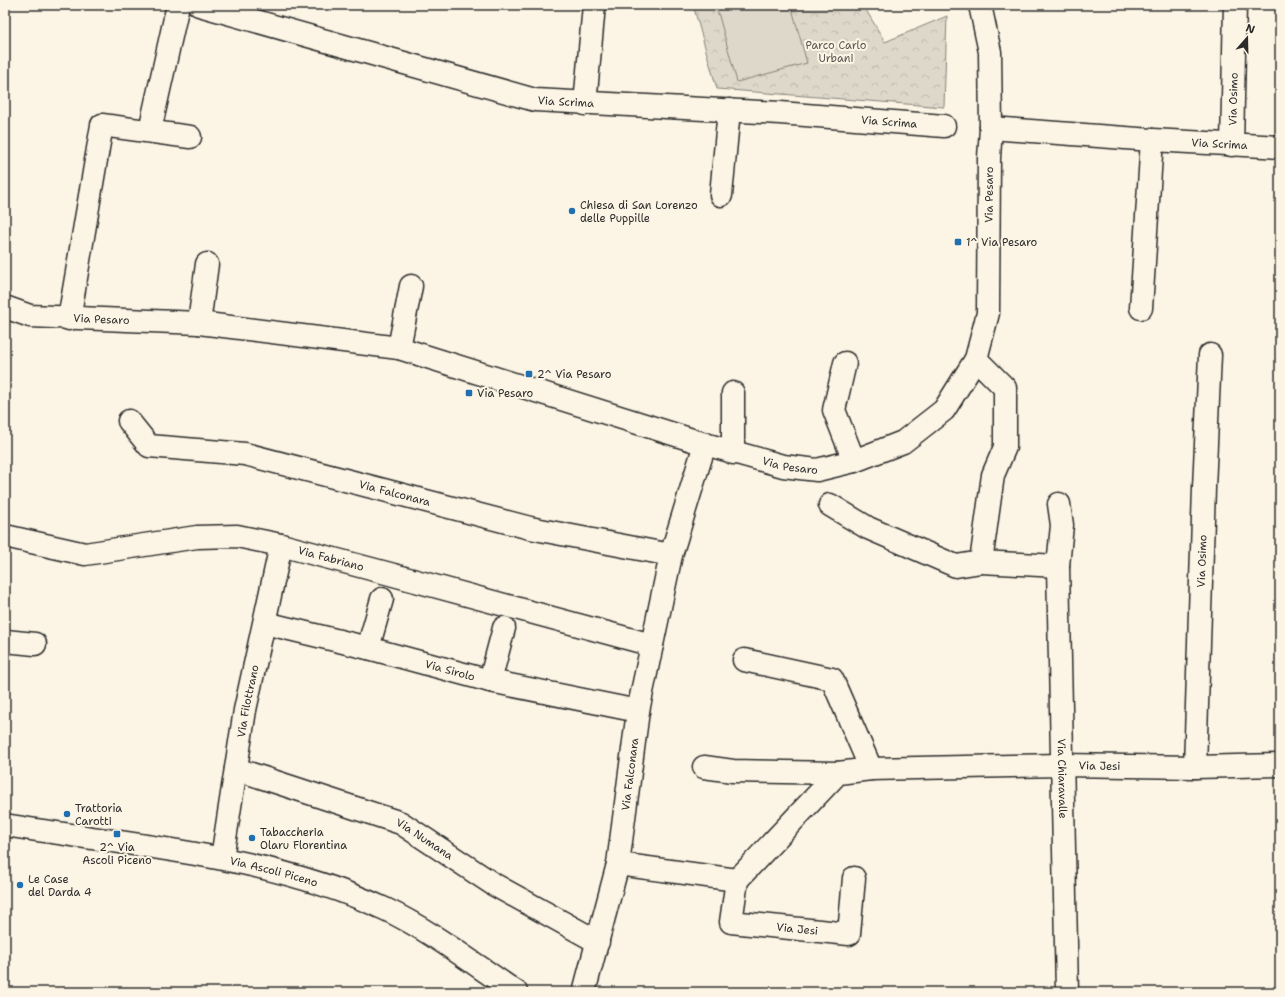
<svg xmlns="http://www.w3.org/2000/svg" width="1285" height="997" viewBox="0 0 1285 997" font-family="'Shantell Sans',sans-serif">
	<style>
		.park { fill: url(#park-crowns); stroke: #84827a }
		.pitch { fill: #ded8ca; stroke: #84827a }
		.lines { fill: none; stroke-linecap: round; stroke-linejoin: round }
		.minor-casing { stroke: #2b2b2b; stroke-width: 25 }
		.minor { stroke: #fcf5e5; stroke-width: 22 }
		.poi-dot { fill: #1f6fb2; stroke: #fcf5e5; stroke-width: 1.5 }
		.labels { text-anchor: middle; stroke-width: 4; stroke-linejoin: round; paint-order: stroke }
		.park-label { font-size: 11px; fill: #585653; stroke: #fcf5e5 }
		.street-label { font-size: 11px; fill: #2b2b2b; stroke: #fcf5e5 }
		.poi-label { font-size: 11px; fill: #2b2b2b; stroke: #fcf5e5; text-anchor: start }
	</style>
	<defs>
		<pattern id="park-crowns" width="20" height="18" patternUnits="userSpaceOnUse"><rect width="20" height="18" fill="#ded8ca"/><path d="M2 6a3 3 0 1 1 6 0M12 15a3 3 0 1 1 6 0" fill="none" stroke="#bfbaae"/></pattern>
	</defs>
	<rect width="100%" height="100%" fill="#fcf5e5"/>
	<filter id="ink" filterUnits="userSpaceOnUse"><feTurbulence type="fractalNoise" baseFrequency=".025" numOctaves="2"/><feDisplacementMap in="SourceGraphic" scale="8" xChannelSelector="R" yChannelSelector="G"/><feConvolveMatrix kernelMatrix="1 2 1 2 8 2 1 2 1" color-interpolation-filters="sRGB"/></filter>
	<g filter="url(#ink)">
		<!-- park -->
		<path class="park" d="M693 5H863L885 42 947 16 944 107 717 89Z"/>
		<!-- pitch -->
		<path class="pitch" d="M716 5H791L807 63 737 82Z"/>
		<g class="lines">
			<!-- minor casing -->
			<g class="minor-casing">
				<g id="minor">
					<path id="s1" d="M199 5 535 100 780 113 944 126"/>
					<path d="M585 104 594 5"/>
					<path id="s2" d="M991 128 1152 140 1280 147"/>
					<path d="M150 130 178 5"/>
					<path id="s3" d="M1232 145 1235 5"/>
					<path d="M721 195 729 110"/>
					<path id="s4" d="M5 307 30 316 199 323 399 348 705 444 783 466 817 470 854 461 903 442 944 410 976 359 988 313 989 158 991 128 990 52 980 5"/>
					<path d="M1141 308 1152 140"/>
					<path d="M69 319 102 125 190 137"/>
					<path d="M199 323 207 264"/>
					<path d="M399 348 411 286"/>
					<path d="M976 359 1005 388V447L993 475 981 562 1058 566"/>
					<path d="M845 363 834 410 854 461"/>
					<path d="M733 393V453"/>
					<path id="s5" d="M129 421 149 446 245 454 530 528 671 555"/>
					<path id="s6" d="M1059 504 1062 525 1058 566 1067 992"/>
					<path d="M830 505 868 528 956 566 981 562"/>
					<path id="s7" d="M5 536 85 554 197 537 237 536 281 545 390 574 652 645"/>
					<path id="s8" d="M265 623 368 648 490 681 638 711"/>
					<path d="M5 641 35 644"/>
					<path d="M368 648 382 599"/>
					<path d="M744 660 832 679 871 769"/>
					<path d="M490 681 504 628"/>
					<path d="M704 767 733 771 838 773"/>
					<path id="s9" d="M1195 767 1204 488 1210 355"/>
					<path id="s10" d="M236 769 401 823 493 884 598 942"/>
					<path id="s11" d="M5 825C133 846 266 854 385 909 430 930 475 965 516 992"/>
					<path id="s12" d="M222 858 245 710 281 545"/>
					<path id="s13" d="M618 864 737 880 838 773 871 769 1062 765 1195 767 1280 765"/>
					<path id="s14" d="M737 880 731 922 849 934 854 878"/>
					<path id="s15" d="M584 992 618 864 638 711 671 555 705 444"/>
				</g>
			</g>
			<!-- minor -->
			<use href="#minor" class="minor"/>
		</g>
	</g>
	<!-- markers -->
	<g class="poi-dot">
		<circle cx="572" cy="211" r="4"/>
		<rect x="954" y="238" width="8" height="8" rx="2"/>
		<rect x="525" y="370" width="8" height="8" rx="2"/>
		<rect x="465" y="389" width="8" height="8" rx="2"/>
		<circle cx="67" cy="814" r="4"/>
		<rect x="113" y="830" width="8" height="8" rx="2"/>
		<circle cx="252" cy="838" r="4"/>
		<circle cx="20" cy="885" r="4"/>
	</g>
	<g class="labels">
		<!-- park labels -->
		<g class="park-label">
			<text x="836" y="49">Parco Carlo<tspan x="836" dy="13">Urbani</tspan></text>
		</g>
		<!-- street labels -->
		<g class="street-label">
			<text dy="4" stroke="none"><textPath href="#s3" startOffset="46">Via Osimo</textPath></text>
			<text dy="4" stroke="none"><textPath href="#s1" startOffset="380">Via Scrima</textPath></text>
			<text dy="4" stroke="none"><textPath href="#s1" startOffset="704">Via Scrima</textPath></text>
			<text dy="4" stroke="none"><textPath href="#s2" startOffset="229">Via Scrima</textPath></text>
			<text dy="4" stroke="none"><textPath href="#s4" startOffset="1202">Via Pesaro</textPath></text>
			<text dy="4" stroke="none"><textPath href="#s4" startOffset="98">Via Pesaro</textPath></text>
			<text dy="4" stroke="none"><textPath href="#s4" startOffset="806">Via Pesaro</textPath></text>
			<text dy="4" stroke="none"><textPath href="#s5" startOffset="283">Via Falconara</textPath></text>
			<text dy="4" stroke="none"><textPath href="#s7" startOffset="332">Via Fabriano</textPath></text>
			<text dy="4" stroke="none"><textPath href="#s9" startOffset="206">Via Osimo</textPath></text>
			<text dy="4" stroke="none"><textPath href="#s8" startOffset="191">Via Sirolo</textPath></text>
			<text dy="4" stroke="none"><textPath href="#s12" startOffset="159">Via Filottrano</textPath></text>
			<text dy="4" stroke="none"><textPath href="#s13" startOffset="529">Via Jesi</textPath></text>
			<text dy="4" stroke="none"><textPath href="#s15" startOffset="223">Via Falconara</textPath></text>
			<text dy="4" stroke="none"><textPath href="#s6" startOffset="275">Via Chiaravalle</textPath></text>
			<text dy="4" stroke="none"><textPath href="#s10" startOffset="202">Via Numana</textPath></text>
			<text dy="4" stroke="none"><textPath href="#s11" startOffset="273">Via Ascoli Piceno</textPath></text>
			<text dy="4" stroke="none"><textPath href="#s14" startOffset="109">Via Jesi</textPath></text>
		</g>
		<!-- poi labels -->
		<g class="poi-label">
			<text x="580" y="209">Chiesa di San Lorenzo<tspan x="580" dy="13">delle Puppille</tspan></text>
			<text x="966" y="246">1^ Via Pesaro</text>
			<text x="537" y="378">2^ Via Pesaro</text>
			<text x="477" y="397">Via Pesaro</text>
			<text x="75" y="812">Trattoria<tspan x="75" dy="13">Carotti</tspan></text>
			<text x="260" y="836">Tabaccheria<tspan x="260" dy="13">Olaru Florentina</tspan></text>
			<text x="117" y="851" text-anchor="middle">2^ Via<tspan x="117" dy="13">Ascoli Piceno</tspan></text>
			<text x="28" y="883">Le Case<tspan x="28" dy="13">del Darda 4</tspan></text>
		</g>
	</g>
	<!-- margin -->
	<rect width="1285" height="997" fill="none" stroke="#fcf5e5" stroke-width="20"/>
	<rect x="10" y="10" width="1265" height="977" fill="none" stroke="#2b2b2b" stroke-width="1.5" filter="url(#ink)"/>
	<!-- north arrow -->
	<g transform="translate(1247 38) rotate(20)" stroke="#fcf5e5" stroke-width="3" paint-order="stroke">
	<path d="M0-3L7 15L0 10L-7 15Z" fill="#2b2b2b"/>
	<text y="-6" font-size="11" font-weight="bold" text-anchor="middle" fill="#2b2b2b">N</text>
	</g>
</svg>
